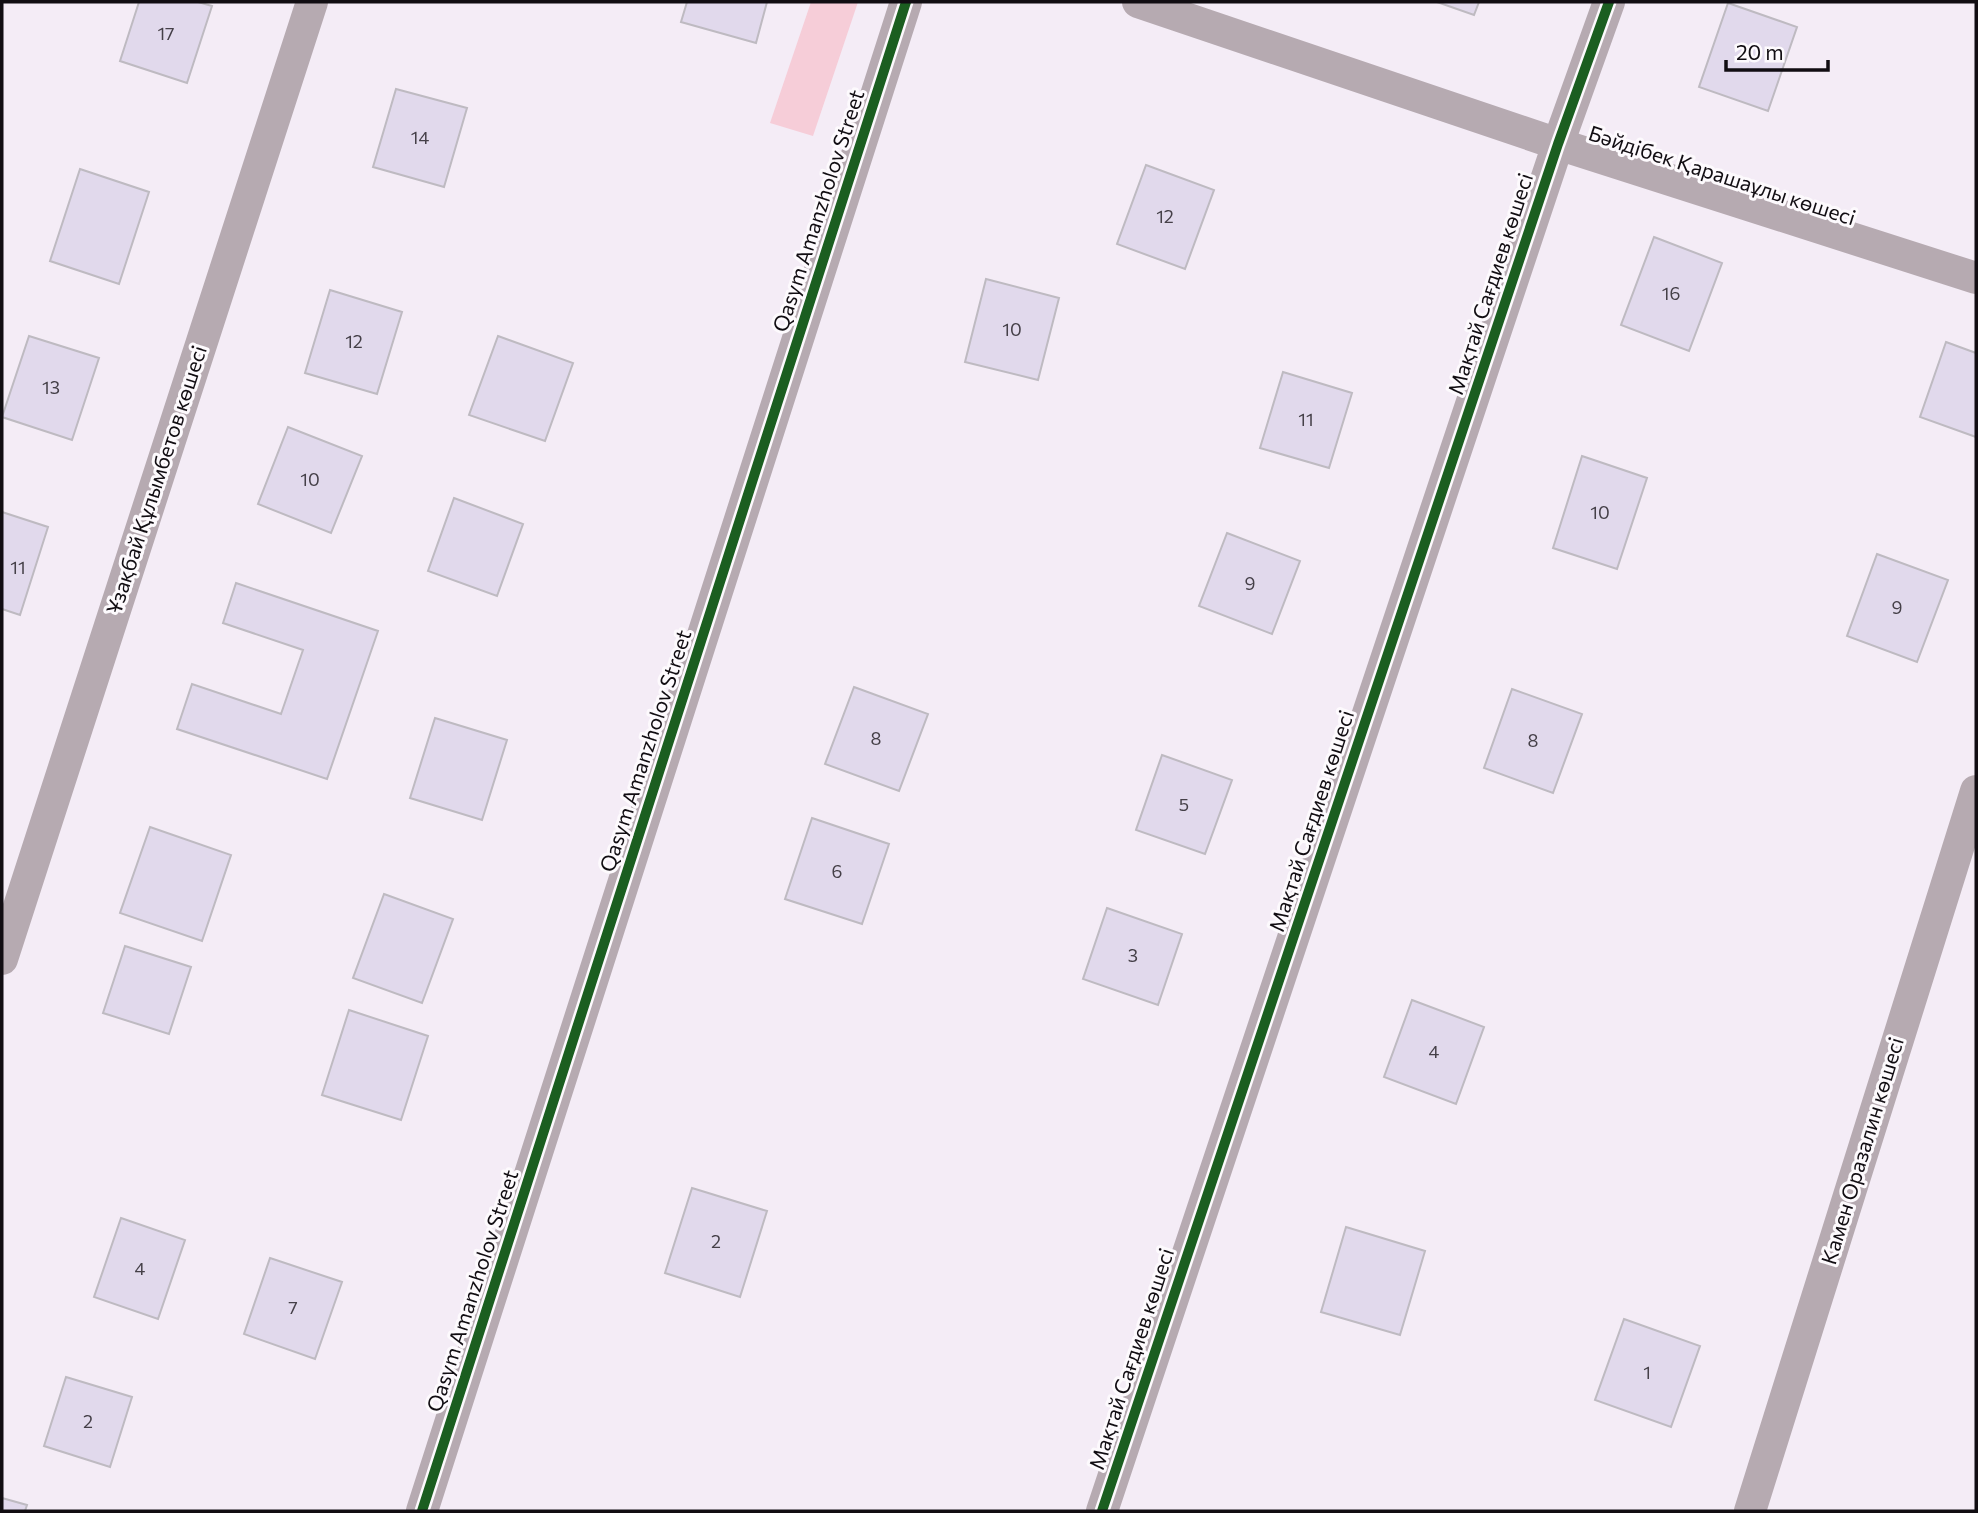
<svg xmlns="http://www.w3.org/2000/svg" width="1978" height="1513" viewBox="0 0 1978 1513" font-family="Commissioner,sans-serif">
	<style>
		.green { fill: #f6cdd8 }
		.building { fill: #e1d9ec; stroke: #bebac1; stroke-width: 2 }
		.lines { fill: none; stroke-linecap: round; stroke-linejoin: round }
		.street { stroke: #b6aab1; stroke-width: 32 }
		.cycleway-casing { stroke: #fdfafd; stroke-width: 15 }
		.cycleway { stroke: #1b5e20; stroke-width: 10 }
		.labels { text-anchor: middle; stroke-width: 6; stroke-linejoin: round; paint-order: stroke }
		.number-label { font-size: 18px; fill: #454048 }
		.street-label { font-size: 21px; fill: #110d12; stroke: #fdfafd }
	</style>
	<rect width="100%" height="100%" fill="#f4ecf6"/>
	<!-- green -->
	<path class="green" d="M811 2H858L813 136 770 123Z"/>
	<!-- building -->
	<path class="building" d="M139 2H198L212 6 187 83 120 61Z
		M687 2H767L756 43 681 22Z
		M1437 2H1479L1474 15Z
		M1728 3 1797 27 1768 111 1699 87Z
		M396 89 467 108 444 187 373 167Z
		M1146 165 1214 190 1185 269 1117 244Z
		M80 169 149 192 119 284 50 261Z
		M1654 237 1722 263 1689 351 1621 325Z
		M986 279 1059 298 1038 380 965 362Z
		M330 290 402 312 377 394 305 373Z
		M29 336 99 358 72 440 2 417Z
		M498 336 573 363 545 441 469 415Z
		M1946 342 1976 353V437L1920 417Z
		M1283 372 1352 393 1329 468 1260 448Z
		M288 427 362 456 331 533 258 504Z
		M1582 456 1647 478 1617 569 1553 548Z
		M454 498 523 524 497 596 428 571Z
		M2 512 48 527 20 615 2 609Z
		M1227 533 1300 561 1272 634 1199 606Z
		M1877 554 1948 580 1917 662 1847 636Z
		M236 583 378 631 327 779 177 729 192 684 281 714 303 650 223 623Z
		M854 687 928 714 899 791 825 764Z
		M1512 689 1582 714 1553 793 1484 768Z
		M435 718 507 740 482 820 410 798Z
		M1162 755 1232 780 1205 854 1136 830Z
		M812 818 889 844 862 924 785 899Z
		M150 827 231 855 202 941 120 913Z
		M384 894 453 919 422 1003 353 978Z
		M1107 908 1182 934 1158 1005 1083 979Z
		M125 946 191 967 169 1034 103 1013Z
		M1412 1000 1484 1027 1456 1104 1384 1077Z
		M349 1010 428 1036 401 1120 322 1095Z
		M692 1188 767 1211 740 1297 665 1273Z
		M121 1218 185 1240 158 1319 94 1297Z
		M1346 1227 1425 1251 1400 1335 1321 1312Z
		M270 1258 342 1282 315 1359 244 1334Z
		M1624 1319 1700 1346 1671 1427 1595 1400Z
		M66 1377 132 1397 110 1467 44 1446Z
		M2 1498 27 1505 25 1511H2Z"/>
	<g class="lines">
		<!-- street -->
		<path class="street" d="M1138 2 1558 144 1976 278
			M2 959 312 2
			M422 1511 906 2
			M1102 1511 1558 144 1609 2
			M1750 1511 1976 791"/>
		<!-- cycleway casing -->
		<g class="cycleway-casing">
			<path id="cycleway" d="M422 1511 906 2
				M1102 1511 1558 144 1609 2"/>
		</g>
		<!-- cycleway -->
		<use href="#cycleway" class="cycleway"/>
	</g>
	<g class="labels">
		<!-- number labels -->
		<g class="number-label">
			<text x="166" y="40">17</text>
			<text x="420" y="144">14</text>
			<text x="1165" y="223">12</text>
			<text x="1671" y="300">16</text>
			<text x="1012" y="336">10</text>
			<text x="354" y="348">12</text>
			<text x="51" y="394">13</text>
			<text x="1306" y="426">11</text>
			<text x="310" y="486">10</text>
			<text x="1600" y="519">10</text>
			<text x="18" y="574">11</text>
			<text x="1250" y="590">9</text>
			<text x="1897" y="614">9</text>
			<text x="876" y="745">8</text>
			<text x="1533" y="747">8</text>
			<text x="1184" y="811">5</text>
			<text x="837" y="878">6</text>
			<text x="1133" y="962">3</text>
			<text x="1434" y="1058">4</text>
			<text x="716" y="1248">2</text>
			<text x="140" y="1275">4</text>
			<text x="293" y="1314">7</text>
			<text x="1647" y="1379">1</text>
			<text x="88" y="1428">2</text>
		</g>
		<!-- street labels -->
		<g class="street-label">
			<text transform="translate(1722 176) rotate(18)" y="7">Бәйдібек Қарашаұлы көшесі</text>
			<text transform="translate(819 211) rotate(-72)" y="7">Qasym Amanzholov Street</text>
			<text transform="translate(1491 284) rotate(-72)" y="7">Мақтай Сағдиев көшесі</text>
			<text transform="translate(157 480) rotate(-72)" y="7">Ұзақбай Құлымбетов көшесі</text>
			<text transform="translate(646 751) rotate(-72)" y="7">Qasym Amanzholov Street</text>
			<text transform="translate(1312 821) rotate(-72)" y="7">Мақтай Сағдиев көшесі</text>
			<text transform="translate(1863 1151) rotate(-73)" y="7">Камен Оразалин көшесі</text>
			<text transform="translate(473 1291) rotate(-72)" y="7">Qasym Amanzholov Street</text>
			<text transform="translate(1132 1359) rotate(-72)" y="7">Мақтай Сағдиев көшесі</text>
		</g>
	</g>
	<!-- border -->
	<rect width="1978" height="1513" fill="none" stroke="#110d12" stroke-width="7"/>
	<!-- scale -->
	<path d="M1726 60v10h102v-10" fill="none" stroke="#110d12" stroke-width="3.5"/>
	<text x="1736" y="60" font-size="21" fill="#110d12" stroke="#fdfafd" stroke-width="5" paint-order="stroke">20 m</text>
</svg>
